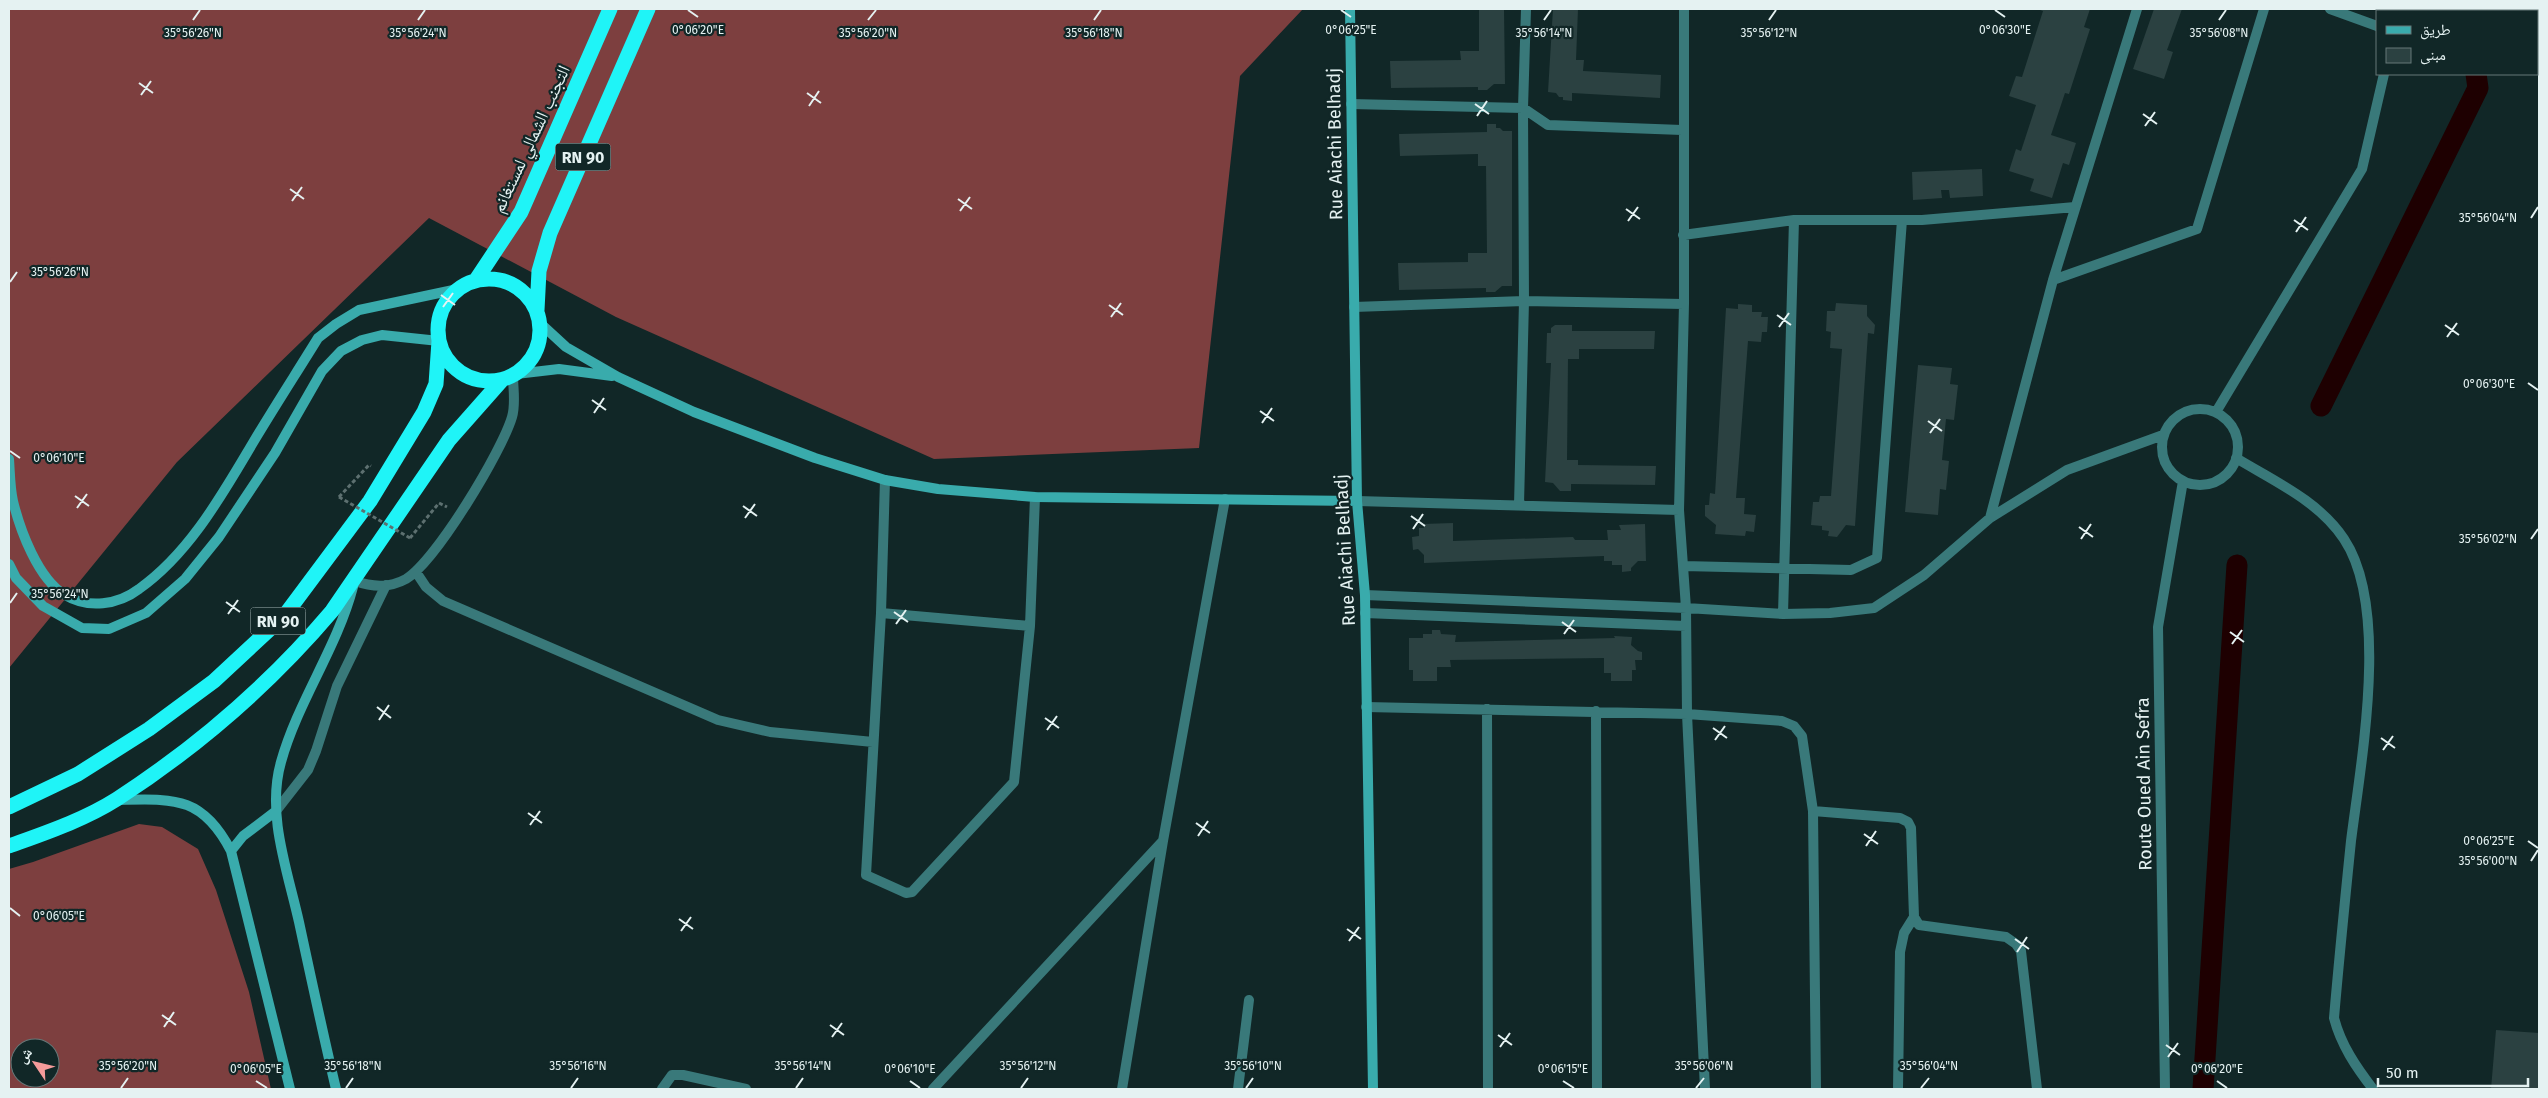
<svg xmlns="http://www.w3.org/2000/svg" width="2548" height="1098" viewBox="0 0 2548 1098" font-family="'Fira Sans','Noto Naskh Arabic',sans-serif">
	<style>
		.forest { fill: #7d3f3f; fill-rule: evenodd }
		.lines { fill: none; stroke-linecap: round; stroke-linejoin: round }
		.canal { stroke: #1e0001; stroke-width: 21 }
		.building { fill: #2b4141 }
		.path { stroke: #5d7070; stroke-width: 3; stroke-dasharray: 4 2.5; stroke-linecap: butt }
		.street { stroke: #39797a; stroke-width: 10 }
		.secondary { stroke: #39abac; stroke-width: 10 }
		.highway { stroke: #1ff4f7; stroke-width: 15 }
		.path-bridge { stroke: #5d7070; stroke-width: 3; stroke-dasharray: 4 2.5; stroke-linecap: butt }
		.ticks { fill: none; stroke: #e5f2f2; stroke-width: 2 }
		.labels { text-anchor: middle; stroke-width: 4.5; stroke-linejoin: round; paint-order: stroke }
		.shield { fill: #112727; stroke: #a5b5b5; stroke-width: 1 }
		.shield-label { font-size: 16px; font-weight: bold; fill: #e5f2f2 }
		.street-label { font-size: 18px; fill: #e5f2f2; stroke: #112727 }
		.ticks-label { font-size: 12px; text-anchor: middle; fill: #e5f2f2; stroke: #112727; stroke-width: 4.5; stroke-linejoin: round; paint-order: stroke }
	</style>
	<rect width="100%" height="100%" fill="#112727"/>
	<!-- forest -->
	<path class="forest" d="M9 9H1303L1240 76 1199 448 934 459 616 317 429 218 177 462 9 668Z
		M139 824 162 827 198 849 216 890 249 992 271 1089H9V869L33 862ZM20 1048H50V1078H20Z"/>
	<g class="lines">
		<!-- canal -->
		<path class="canal" d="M2469 9V11
			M2321 406 2478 88 2476 74
			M2203 1089 2237 565"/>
	</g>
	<!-- building -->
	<path class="building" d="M1479 9H1504L1505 84H1494L1487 90H1478V87L1391 88 1390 61 1461 60 1460 51H1479Z
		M1553 9H1578L1576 60H1584L1583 71 1661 75 1660 98 1572 93V101L1563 100V97H1559L1556 93 1548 92Z
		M2037 9H2090L2084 27 2090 29 2069 94 2065 93 2051 135 2076 143 2069 165 2063 163 2052 198 2030 191 2034 179 2009 171 2016 149 2021 151 2036 105 2009 96 2016 76 2022 77 2043 11Z
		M2154 9H2182L2167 50 2173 52 2164 79 2133 69Z
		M1487 124H1496V128H1500L1503 131H1512V286H1502L1495 292H1486V288L1399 290 1398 263 1468 262V253H1487L1486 166H1478V154L1400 156 1399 134 1487 132Z
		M1982 169 1983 196 1950 198 1949 190H1941L1942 198 1913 200 1912 172Z
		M1836 303 1867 305V316L1875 325 1874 334 1868 333 1855 526 1846 525 1837 537 1828 536 1829 531 1822 530V526L1811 525 1813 502H1819L1820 496H1831L1842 349 1830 348 1831 332 1826 331 1827 311H1835Z
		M1738 304 1752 305V312H1762L1761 317H1768L1767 332H1762L1761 342 1748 341 1736 498H1745L1744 514 1756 515 1754 532 1746 531 1745 536 1715 534 1716 525 1705 516V505H1709L1710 493 1715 494 1726 308 1738 309Z
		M1555 325H1572V331H1655L1654 349H1579V359H1568L1567 460H1578V465L1656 466 1655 485 1571 484V491H1560L1553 483 1545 482 1551 363H1546L1547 333H1551V328Z
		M1918 365 1952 368 1950 384 1958 385 1954 420 1946 419 1942 460 1949 461 1946 490 1940 489 1938 515 1905 512Z
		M1453 523V541L1573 537 1575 540H1608L1607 530H1621L1619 525 1645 524 1646 561H1638L1631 568V571L1622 572V565H1612V561H1604V556L1424 563V555L1418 549 1413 550 1412 537 1419 536V528H1424L1423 524Z
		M1432 630H1440L1441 634 1456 635 1455 642 1615 638 1614 636 1632 637 1631 645 1638 651 1642 652V660H1635L1636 670H1632V681H1611V673H1604V658L1450 660 1451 667H1437V681H1413V670H1409V638H1423V634H1432Z
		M2496 1030 2539 1033V1089H2491Z"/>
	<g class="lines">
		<!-- path -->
		<path class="path" d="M339 497 369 465 371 466
			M410 538 439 503 447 507"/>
		<!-- street -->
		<path class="street" d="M1684 9V304L1679 510 1686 608 1687 714 1705 1089
			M2330 9 2377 26
			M2395 11V9
			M1351 104 1523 108 1526 9
			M1682 130 1548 125 1523 108 1524 301 1684 304
			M1683 235 1794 220H1922L2075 207
			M2053 280 2197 229 2264 9
			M1354 307 1524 301 1519 505
			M2162 447a38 38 0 1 1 76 0a38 38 0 1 1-76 0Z
			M2216 412 2362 169 2384 74
			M2236 458C2274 481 2319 501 2344 539 2390 608 2361 761 2351 841 2345 900 2339 959 2334 1018 2341 1045 2356 1067 2373 1089
			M885 480 881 613 866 875 906 893 912 892 1014 782 1030 626 1035 497
			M1357 501 1679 510
			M1990 518 2053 280 2137 9
			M1683 566 1851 570 1877 558 1902 220
			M416 572 426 587 443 601 718 720 770 732 873 742
			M355 581C372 587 390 588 406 579 436 561 502 451 512 417 516 404 513 389 513 375
			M1365 595 1686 608 1783 614 1830 613 1874 608 1924 575 1990 518 2067 470 2163 435
			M881 613 1030 626
			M1365 613 1686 626
			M1783 614 1794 220
			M1366 707 1687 714 1782 721 1794 726 1802 736 1813 811 1816 1089
			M1487 709 1488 1089
			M1596 711 1597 1089
			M276 811 308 770 316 751 337 686 386 585
			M1813 811 1900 818 1908 822 1911 828 1914 917 1919 925 2006 937 2016 944 2021 951 2037 1089
			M662 1089 672 1075H683L746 1089
			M933 1089 1162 842
			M1122 1089 1163 841 1225 499
			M1238 1089 1249 1000
			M1898 1089 1900 952 1904 933 1914 917
			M2165 1089 2158 627 2183 481"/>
		<!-- secondary -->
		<path class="secondary" d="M1350 9 1357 501 1365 595 1373 1089
			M541 324 566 347 618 377 694 412 815 458 885 480 938 489 1035 497 1357 501
			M516 374 559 369 612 376
			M9 459C10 473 10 488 13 501 20 530 38 579 65 595 88 609 118 605 139 589 190 553 223 493 254 441 275 406 297 372 318 338L336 324 359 310 458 289
			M9 564 16 578 43 606 82 628 109 629 146 613 185 579 219 537 275 453 322 371 341 351 362 340 382 335 439 341
			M117 800C173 799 202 795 231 851L290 1089
			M231 851 243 836 276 811
			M336 1089C323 1034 311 978 299 922 288 872 266 814 281 762 298 701 337 648 353 587"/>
		<!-- highway -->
		<path class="highway" d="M438 330a51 51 0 1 1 102 0a51 51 0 1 1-102 0Z
			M476 280 521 212 610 9
			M537 310 539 271 550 233 648 9
			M9 807 78 774 149 729 214 681 285 615 370 501 424 412 436 384 439 341
			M9 846C45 833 84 820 117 799 197 747 271 683 332 611L449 440 502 380"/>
		<!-- path-bridge -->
		<path class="path-bridge" d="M339 497 410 538"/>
	</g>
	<!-- ticks -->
	<path class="ticks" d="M688 10 698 17M1341 10 1351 17M1995 10 2005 17M193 20 200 10M418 20 425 10M868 20 876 10M1094 20 1101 10M1544 20 1551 10M1769 20 1776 10M2219 20 2226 10M139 83 153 93M807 93 821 103M141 95 151 81M1475 104 1489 114M809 106 819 91M2143 114 2157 124M1477 116 1487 101M2145 126 2155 112M290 189 304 199M958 199 972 209M292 201 302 187M1626 209 1640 219M960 211 970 197M2531 218 2538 207M2294 220 2308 230M1628 221 1638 207M2296 232 2306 217M10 282 17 272M441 295 455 305M1109 305 1123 315M443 307 453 293M1777 315 1791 325M1111 317 1121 303M2445 325 2459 335M1779 327 1789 313M2447 337 2457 323M2528 383 2538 390M592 400 606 410M1260 411 1274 421M594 413 604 398M1928 421 1942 431M1262 423 1272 408M1930 433 1940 419M10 451 20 458M75 496 89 506M743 506 757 516M77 508 87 494M1411 516 1425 526M745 518 755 504M2079 527 2093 537M1413 529 1423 514M2081 539 2091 524M2531 539 2538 529M226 602 240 612M10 603 17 593M894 612 908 622M228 614 238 600M1562 622 1576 632M896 624 906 610M2230 632 2244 642M1564 634 1574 620M2232 644 2242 630M377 707 391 718M1045 718 1059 728M379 720 389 705M1713 728 1727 738M1047 730 1057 716M2381 738 2395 748M1715 740 1725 726M2383 750 2393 736M528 813 542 823M1196 823 1210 833M530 825 540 811M1864 834 1878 844M1198 836 1208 821M2528 841 2538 848M1866 846 1876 831M2531 861 2538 850M10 908 20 916M679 919 693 929M1347 929 1361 939M681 931 691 917M2015 939 2029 949M1349 941 1359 927M2017 952 2027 937M162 1015 176 1025M830 1025 844 1035M164 1027 174 1012M1498 1035 1512 1045M832 1037 842 1023M2166 1045 2180 1055M1500 1047 1510 1033M2168 1057 2178 1043M256 1081 267 1088M910 1081 920 1088M1563 1081 1574 1088M2217 1081 2227 1088M121 1088 128 1078M346 1088 353 1078M571 1088 578 1078M796 1088 803 1078M1021 1088 1028 1078M1246 1088 1253 1078M1696 1088 1704 1078M1921 1088 1929 1078"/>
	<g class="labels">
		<!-- shield labels -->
		<g class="shield">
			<rect x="555.5" y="143.5" width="55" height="27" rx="4"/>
			<rect x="250.5" y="607.5" width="55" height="27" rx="4"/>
		</g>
		<g class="shield-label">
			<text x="583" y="163">RN 90</text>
			<text x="278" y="627">RN 90</text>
		</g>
		<!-- street labels -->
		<g class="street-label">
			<text transform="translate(531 139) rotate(-65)" y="6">التجنب الشمالي لمستغانم</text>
			<text transform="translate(1335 144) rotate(-91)" y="6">Rue Aiachi Belhadj</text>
			<text transform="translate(1345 550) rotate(-93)" y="6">Rue Aiachi Belhadj</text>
			<text transform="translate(2144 784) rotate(-91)" y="6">Route Oued Ain Sefra</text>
		</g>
	</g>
	<g class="ticks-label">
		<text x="698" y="34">0°06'20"E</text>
		<text x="1351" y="34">0°06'25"E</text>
		<text x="2005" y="34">0°06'30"E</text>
		<text x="193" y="37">35°56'26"N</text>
		<text x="418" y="37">35°56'24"N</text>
		<text x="868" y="37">35°56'20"N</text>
		<text x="1094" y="37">35°56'18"N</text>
		<text x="1544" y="37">35°56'14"N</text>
		<text x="1769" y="37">35°56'12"N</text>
		<text x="2219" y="37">35°56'08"N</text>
		<text x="2488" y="222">35°56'04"N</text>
		<text x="60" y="276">35°56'26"N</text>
		<text x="2489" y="388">0°06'30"E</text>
		<text x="59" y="462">0°06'10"E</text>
		<text x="2488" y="543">35°56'02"N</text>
		<text x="60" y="598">35°56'24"N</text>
		<text x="2489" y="845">0°06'25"E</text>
		<text x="2488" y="865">35°56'00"N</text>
		<text x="59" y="920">0°06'05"E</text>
		<text x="128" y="1070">35°56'20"N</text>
		<text x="353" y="1070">35°56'18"N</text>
		<text x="578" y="1070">35°56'16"N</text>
		<text x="803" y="1070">35°56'14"N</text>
		<text x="1028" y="1070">35°56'12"N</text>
		<text x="1253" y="1070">35°56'10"N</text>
		<text x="1704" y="1070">35°56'06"N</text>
		<text x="1929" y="1070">35°56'04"N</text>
		<text x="256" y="1073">0°06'05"E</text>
		<text x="910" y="1073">0°06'10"E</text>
		<text x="1563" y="1073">0°06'15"E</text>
		<text x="2217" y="1073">0°06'20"E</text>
	</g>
	<!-- border -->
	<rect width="2548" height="1098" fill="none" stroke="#e5f2f2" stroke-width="20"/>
	<!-- legend -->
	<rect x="2376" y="10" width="162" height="65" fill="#112727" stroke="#667878"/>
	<rect x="2386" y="26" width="25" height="8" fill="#39abac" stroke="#667878"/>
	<text x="2420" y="35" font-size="15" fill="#e5f2f2">طريق</text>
	<rect x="2386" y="48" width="25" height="15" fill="#2b4141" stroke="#667878"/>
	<text x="2420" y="60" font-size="15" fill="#e5f2f2">مبنى</text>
	<!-- north arrow -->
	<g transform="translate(35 1063) rotate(305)"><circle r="24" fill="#112727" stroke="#667878"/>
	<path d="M0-4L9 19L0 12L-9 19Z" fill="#f59b9a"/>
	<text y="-8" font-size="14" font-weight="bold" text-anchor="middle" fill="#e5f2f2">ش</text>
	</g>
	<!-- scale -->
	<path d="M2378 1078v8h150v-8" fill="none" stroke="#e5f2f2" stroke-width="2.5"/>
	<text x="2386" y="1078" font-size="15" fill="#e5f2f2" stroke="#112727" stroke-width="4" paint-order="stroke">50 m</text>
</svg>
